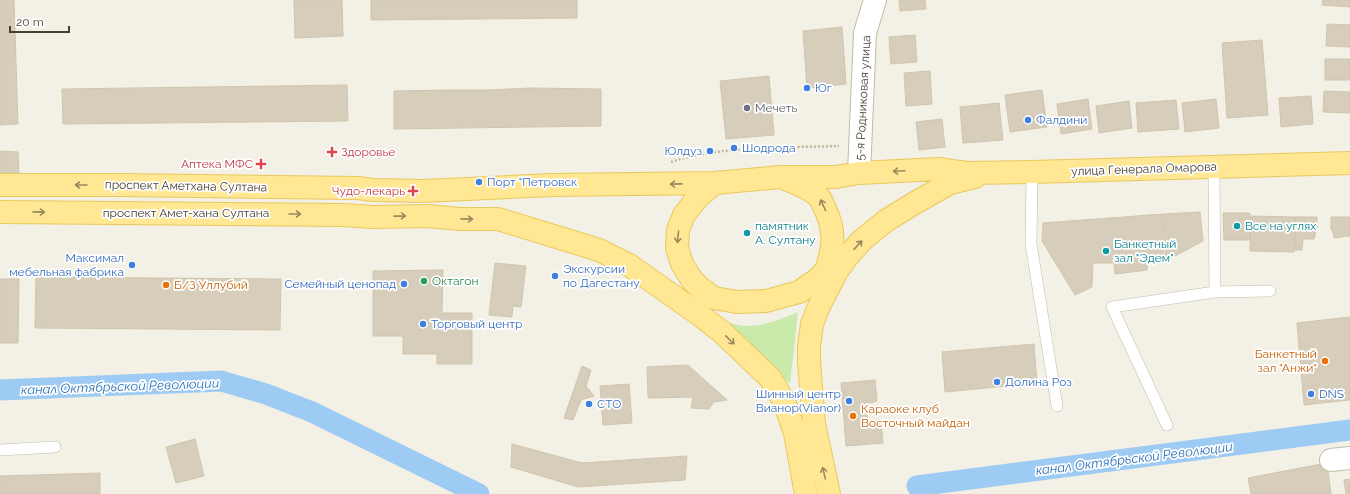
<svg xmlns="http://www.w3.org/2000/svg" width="1350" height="494" viewBox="0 0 1350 494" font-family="Raleway,sans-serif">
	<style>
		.green { fill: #caeaac }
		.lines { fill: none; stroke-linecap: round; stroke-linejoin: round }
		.canal { stroke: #9ecbf4; stroke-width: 21 }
		.building { fill: #d6cdba; stroke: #d1c5ad }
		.lane-casing { stroke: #c2bcaa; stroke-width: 12 }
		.street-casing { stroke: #c2bcaa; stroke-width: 24 }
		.primary-casing { stroke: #e9c85d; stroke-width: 24 }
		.path { stroke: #c2b698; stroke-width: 2.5; stroke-dasharray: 2 2; stroke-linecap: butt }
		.lane { stroke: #fff; stroke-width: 11 }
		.street { stroke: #fff; stroke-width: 22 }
		.primary { stroke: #ffe793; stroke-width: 22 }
		.oneway { stroke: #998b5f }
		.shop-dot { fill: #3f7fe0; stroke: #fff; stroke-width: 1.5 }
		.worship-dot { fill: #6b7280; stroke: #fff; stroke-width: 1.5 }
		.health-dot { fill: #e0444e; stroke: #fff; stroke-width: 1.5 }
		.culture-dot { fill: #0f9aa8; stroke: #fff; stroke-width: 1.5 }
		.leisure-dot { fill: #2e9e5b; stroke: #fff; stroke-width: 1.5 }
		.food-dot { fill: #e8710a; stroke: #fff; stroke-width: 1.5 }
		.labels { text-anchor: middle; stroke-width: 3.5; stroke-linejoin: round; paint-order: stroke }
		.shop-label { font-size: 12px; fill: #366cbe; stroke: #fff; text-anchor: start }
		.street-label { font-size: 12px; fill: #464034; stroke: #fff }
		.worship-label { font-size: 12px; fill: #5b616d; stroke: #fff; text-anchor: start }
		.health-label { font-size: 12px; fill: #be3a42; stroke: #fff; text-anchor: end }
		.culture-label { font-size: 12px; fill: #0d838f; stroke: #fff; text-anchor: start }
		.leisure-label { font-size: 12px; fill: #27864d; stroke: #fff; text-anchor: start }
		.food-label { font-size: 12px; fill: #c56008; stroke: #fff; text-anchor: start }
		.water-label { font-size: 13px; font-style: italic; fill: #2871b7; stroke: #fff }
	</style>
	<rect width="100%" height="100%" fill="#f3f0e5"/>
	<!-- green -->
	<path class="green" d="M798 312 790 384 744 337 724 321C731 323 739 326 746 326 764 326 782 319 798 312Z"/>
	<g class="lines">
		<!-- canal -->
		<path class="canal" d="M0 390 221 381 266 394 312 412 479 494
			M917 486 1350 430"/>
	</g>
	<!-- building -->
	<path class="building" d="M0 0H14L18 124 0 125Z
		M294 0H342L343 36 295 38Z
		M371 0H577V18L371 20Z
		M899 0H925L926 9 900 11Z
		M1323 0H1350V7L1322 5Z
		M1327 24 1350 25V47L1326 46Z
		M842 27 846 84 807 88 803 31Z
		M915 35 917 62 891 64 889 37Z
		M1262 40 1268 115 1227 118 1222 43Z
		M1325 59H1350V80H1325Z
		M930 71 932 104 906 106 904 73Z
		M769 76 774 135 726 139 720 81Z
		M347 85 348 121 63 124 62 89Z
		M531 88 601 89V126L394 129V91L449 90H488Z
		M1042 90 1047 127 1010 132 1005 95Z
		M1324 91 1350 92V113L1323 112Z
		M1311 96 1313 124 1281 127 1279 98Z
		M1088 99 1092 129 1061 134 1057 104Z
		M1216 99 1219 128 1185 132 1182 103Z
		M1176 100 1179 129 1138 132 1136 103Z
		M1129 101 1132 128 1099 133 1096 106Z
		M999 103 1003 140 963 143 960 107Z
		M942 119 945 147 919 150 916 122Z
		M0 151 18 152 19 175H0Z
		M1200 212 1203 241 1166 261 1164 214Z
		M1223 213H1250V240H1224Z
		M1163 214 1164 262 1148 263 1147 270 1115 274 1114 263H1093L1092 287 1075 295 1042 241 1043 223Z
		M1251 216 1295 217 1294 252 1250 251Z
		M1295 217H1317V228L1314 239H1303L1302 250H1295Z
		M1331 217H1350V237L1348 236 1334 238 1333 232 1331 230Z
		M495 263 526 266 521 307 513 306 512 317 489 315Z
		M443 270 442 313H472V364H437V354H403V336H373V271Z
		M36 277 281 279 280 330 35 328Z
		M0 279H19L18 343H0Z
		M1350 317V400L1304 405 1297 323Z
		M1034 344 1037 383 945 392 942 352Z
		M688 365 727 400 714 402 709 409 691 408 693 397 648 398 647 367Z
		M582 366 591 370 586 386 594 396 581 400 573 420 564 418Z
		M875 380 877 401 866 404 868 421 881 420 883 443 846 446 841 383Z
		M629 384 632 423 603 425 600 386Z
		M195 439 204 476 176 483 166 447Z
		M512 444 582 463 687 456 685 480 578 487 511 467Z
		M1327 463 1331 494H1251L1248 478Z
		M100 473V494H0V476Z
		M1350 479V494H1346L1344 480Z"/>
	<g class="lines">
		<!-- lane casing -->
		<g class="lane-casing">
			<path id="lane" d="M1032 175 1031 244 1057 406
				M1215 292 1270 291
				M1167 425 1112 307 1215 292 1214 170
				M0 450 55 447"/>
		</g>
		<!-- street casing -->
		<g class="street-casing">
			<path id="street" d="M859 173 865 33 875 0
				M1331 460 1350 458"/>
		</g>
		<!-- primary casing -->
		<g class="primary-casing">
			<path id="primary" d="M786 179C797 184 810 188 819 197 822 201 824 207 826 211 838 237 831 255 823 281
				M715 183 698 197 684 215 678 230 677 248 682 264 692 280 700 288 714 298 737 302 766 301 799 292 818 279 826 270
				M0 185H120L358 188 373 190 423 191 553 185 715 183 781 177H836L859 173 938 169 966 173 1032 172 1350 163
				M0 212 343 215 372 217 428 216 460 219H498L599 250 629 265 700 315 723 333 770 378 784 401 795 433 806 494
				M829 494 814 424 809 362V346L812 324 819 306 837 271 848 256 862 240 887 220 913 204 950 183 975 177"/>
		</g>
		<!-- path -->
		<path class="path" d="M671 162C723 145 785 148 839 146"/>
		<!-- lane -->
		<use href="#lane" class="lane"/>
		<!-- street -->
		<use href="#street" class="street"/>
		<!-- primary -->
		<use href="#primary" class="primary"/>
	</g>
	<!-- one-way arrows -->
	<defs><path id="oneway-shaft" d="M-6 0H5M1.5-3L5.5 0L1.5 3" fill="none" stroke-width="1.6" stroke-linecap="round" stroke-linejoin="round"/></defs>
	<g class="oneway">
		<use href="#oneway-shaft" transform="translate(899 171) rotate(177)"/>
		<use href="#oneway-shaft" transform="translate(676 184) rotate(179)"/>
		<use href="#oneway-shaft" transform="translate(81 185) rotate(180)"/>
		<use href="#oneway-shaft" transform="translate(823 205) rotate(-115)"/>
		<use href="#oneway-shaft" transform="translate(39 212) rotate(1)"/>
		<use href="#oneway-shaft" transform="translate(295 214)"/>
		<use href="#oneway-shaft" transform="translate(400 216) rotate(-1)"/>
		<use href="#oneway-shaft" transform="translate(467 219) rotate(1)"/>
		<use href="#oneway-shaft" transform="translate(678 237) rotate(95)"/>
		<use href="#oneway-shaft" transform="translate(858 245) rotate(-47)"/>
		<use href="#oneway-shaft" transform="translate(730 340) rotate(44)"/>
		<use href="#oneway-shaft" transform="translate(824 473) rotate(-103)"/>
	</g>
	<!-- markers -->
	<g class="shop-dot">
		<circle cx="807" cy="88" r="4"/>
		<circle cx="1028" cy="120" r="4"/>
		<circle cx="734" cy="148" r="4"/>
		<circle cx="710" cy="151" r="4"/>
		<circle cx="479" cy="182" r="4"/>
		<circle cx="132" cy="265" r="4"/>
		<circle cx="555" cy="276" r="4"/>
		<circle cx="404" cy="284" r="4"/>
		<circle cx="423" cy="324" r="4"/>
		<circle cx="997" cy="382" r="4"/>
		<circle cx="1311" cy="394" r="4"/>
		<circle cx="849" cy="401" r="4"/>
		<circle cx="589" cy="404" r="4"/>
	</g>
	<circle class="worship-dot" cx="747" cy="108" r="4"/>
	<g class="health-dot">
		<path d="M330 146h4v4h4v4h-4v4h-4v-4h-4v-4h4z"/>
		<path d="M259 158h4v4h4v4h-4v4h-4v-4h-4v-4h4z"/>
		<path d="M411 185h4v4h4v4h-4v4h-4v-4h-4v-4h4z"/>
	</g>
	<g class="culture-dot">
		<circle cx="1237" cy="226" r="4"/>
		<circle cx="747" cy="233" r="4"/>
		<circle cx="1106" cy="251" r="4"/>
	</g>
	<circle class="leisure-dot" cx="424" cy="281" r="4"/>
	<g class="food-dot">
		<circle cx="166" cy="285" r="4"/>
		<circle cx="1325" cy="361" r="4"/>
		<circle cx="853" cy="416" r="4"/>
	</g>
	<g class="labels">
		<!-- shop labels -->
		<g class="shop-label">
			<text x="815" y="92">Юг</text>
			<text x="1036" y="124">Фалдини</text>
			<text x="742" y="152">Шодрода</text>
			<text x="702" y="155" text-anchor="end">Юлдуз</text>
			<text x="487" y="186">Порт "Петровск</text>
			<text x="124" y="262" text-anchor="end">Максимал<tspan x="124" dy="14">мебельная фабрика</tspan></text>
			<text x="563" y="273">Экскурсии<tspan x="563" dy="14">по Дагестану</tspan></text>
			<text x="396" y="288" text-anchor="end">Семейный ценопад</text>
			<text x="431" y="328">Торговый центр</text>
			<text x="1005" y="386">Долина Роз</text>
			<text x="841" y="398" text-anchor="end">Шинный центр<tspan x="841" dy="14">Вианор(Vianor)</tspan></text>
			<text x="1319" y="398">DNS</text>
			<text x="597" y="408">СТО</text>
		</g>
		<!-- street labels -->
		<g class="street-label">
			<text transform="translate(863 98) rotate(-87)" y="4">5-я Родниковая улица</text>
			<text transform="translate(1144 169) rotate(-2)" y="4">улица Генерала Омарова</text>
			<text transform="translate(186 186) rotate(1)" y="4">проспект Аметхана Султана</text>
			<text x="186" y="217">проспект Амет-хана Султана</text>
		</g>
		<!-- worship labels -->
		<g class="worship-label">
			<text x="755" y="112">Мечеть</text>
		</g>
		<!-- health labels -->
		<g class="health-label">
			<text x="341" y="156" text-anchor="start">Здоровье</text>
			<text x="253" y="168">Аптека МФС</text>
			<text x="405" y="195">Чудо-лекарь</text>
		</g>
		<!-- culture labels -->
		<g class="culture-label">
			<text x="755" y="230">памятник<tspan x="755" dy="14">А. Султану</tspan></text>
			<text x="1245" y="230">Все на углях</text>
			<text x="1114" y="248">Банкетный<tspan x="1114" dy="14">зал "Эдем"</tspan></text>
		</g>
		<!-- leisure labels -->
		<g class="leisure-label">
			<text x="432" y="285">Октагон</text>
		</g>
		<!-- food labels -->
		<g class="food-label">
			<text x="174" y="289">Б/З Уллубий</text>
			<text x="1317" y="358" text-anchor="end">Банкетный<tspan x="1317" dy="14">зал "Анжи"</tspan></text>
			<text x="861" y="413">Караоке клуб<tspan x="861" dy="14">Восточный майдан</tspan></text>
		</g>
		<!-- water labels -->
		<g class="water-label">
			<text transform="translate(120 386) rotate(-2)" y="5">канал Октябрьской Революции</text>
			<text transform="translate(1134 458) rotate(-7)" y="5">канал Октябрьской Революции</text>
		</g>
	</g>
	<!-- scale -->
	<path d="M10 26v6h59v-6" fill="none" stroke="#464034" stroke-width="2"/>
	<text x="16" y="26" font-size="12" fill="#464034" stroke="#ffffff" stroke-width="3" paint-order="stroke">20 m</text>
</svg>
